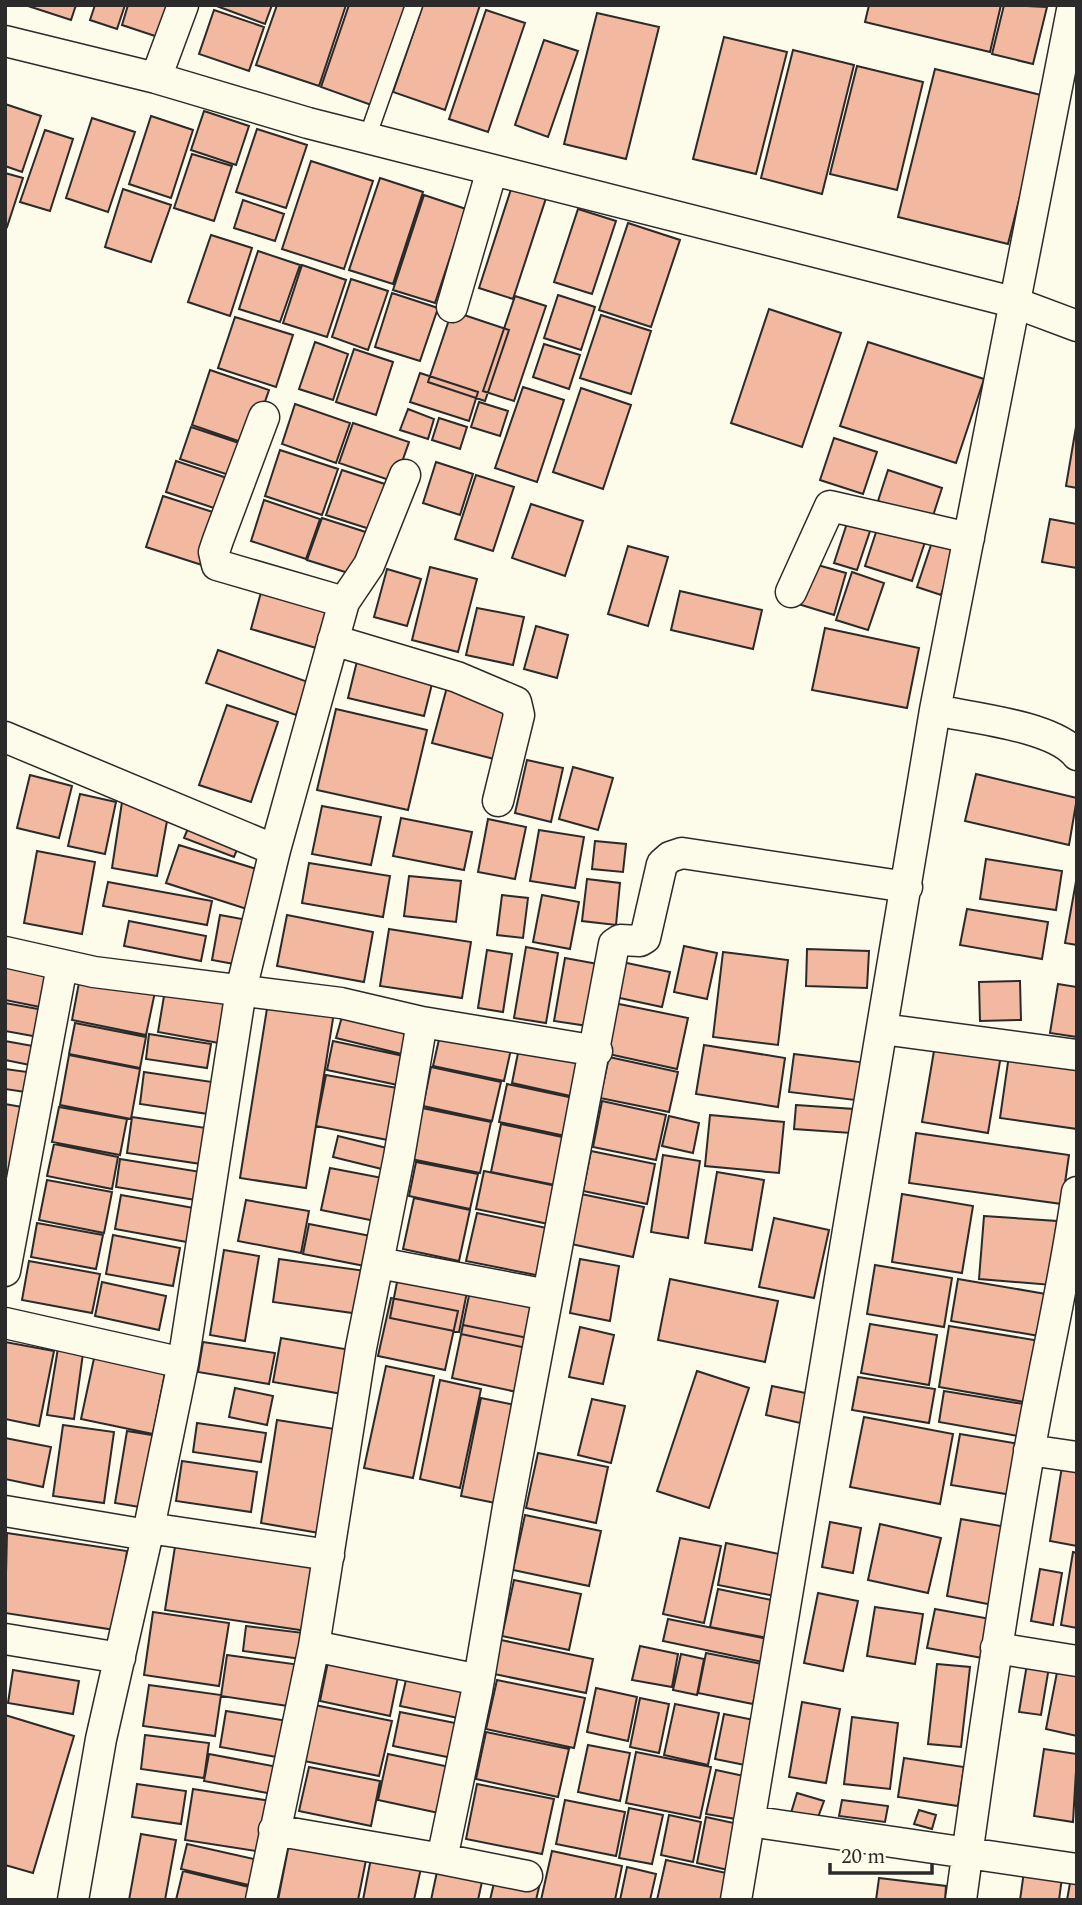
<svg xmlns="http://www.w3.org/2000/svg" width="1082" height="1905" viewBox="0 0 1082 1905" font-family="Spectral,serif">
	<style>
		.building { fill: #f2b8a0; stroke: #2b2b2b; stroke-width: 2 }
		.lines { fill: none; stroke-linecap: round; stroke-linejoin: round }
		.lane-casing { stroke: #2b2b2b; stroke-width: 19 }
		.street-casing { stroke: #2b2b2b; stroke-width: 33 }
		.lane { stroke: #fdfbea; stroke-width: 16 }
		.street { stroke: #fdfbea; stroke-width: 30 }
	</style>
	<rect width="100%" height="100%" fill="#fdfbea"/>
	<!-- building -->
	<path class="building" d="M25 5H76L71 20Z
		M95 5H125L117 29 90 20Z
		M128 5H169L158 37 122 25Z
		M214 5H272L265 24Z
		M277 5H346L319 86 256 65Z
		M349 5H409L374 106 321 87Z
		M423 5H480L445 110 393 92Z
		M869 5H1001L990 52 865 22Z
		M1004 5 1047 7 1033 64 992 54Z
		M214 10 264 27 249 71 199 54Z
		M486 10 525 23 488 132 449 119Z
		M597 13 659 27 626 159 564 144Z
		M724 37 787 52 756 174 693 159Z
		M544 40 578 51 548 137 515 125Z
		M793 50 854 65 822 194 761 178Z
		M857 66 923 82 897 190 830 174Z
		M935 69 1045 96 1008 244 898 217Z
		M5 104 41 116 22 172 5 166Z
		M204 111 249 126 236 165 191 150Z
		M151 116 193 130 171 198 129 184Z
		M92 118 135 132 108 212 66 198Z
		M257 129 307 145 286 208 236 192Z
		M45 130 73 139 50 211 20 202Z
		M192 154 232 166 214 221 174 208Z
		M311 161 373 181 344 269 282 249Z
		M5 173 23 178 7 227 5 226Z
		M380 178 423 192 393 284 349 270Z
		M513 183 547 195 513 299 479 288Z
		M123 189 171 205 151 262 105 247Z
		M424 195 466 209 435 303 393 290Z
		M243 200 284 214 275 241 234 228Z
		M578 209 616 221 592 294 554 282Z
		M628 223 680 240 651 327 599 310Z
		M211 235 252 248 230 316 188 302Z
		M258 251 300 265 280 322 239 309Z
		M302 265 346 280 327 337 283 323Z
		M351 279 388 291 368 350 332 337Z
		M392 293 438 308 420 361 375 347Z
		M558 295 595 307 581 350 544 338Z
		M515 296 546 306 514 401 483 391Z
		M769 309 841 333 802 447 731 423Z
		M452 311 509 330 485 401 428 382Z
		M601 315 651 331 631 394 580 378Z
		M235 317 293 335 276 387 218 368Z
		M315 342 348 354 333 400 299 389Z
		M868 342 984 379 956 463 840 426Z
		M544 344 580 355 569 389 533 377Z
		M354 349 393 362 376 415 336 402Z
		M210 370 269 390 250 445 192 425Z
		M420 373 478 392 469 421 410 402Z
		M523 387 564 400 537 482 495 468Z
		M581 388 631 405 603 489 553 472Z
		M479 402 508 411 500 436 471 427Z
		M295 404 350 423 336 463 282 444Z
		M408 409 434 419 428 439 400 430Z
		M439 418 467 427 460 449 432 440Z
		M1077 421V488L1066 486Z
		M353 423 409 442 395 482 339 463Z
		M191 427 242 444 232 476 180 459Z
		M834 438 877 452 863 494 820 480Z
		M280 450 338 469 322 515 265 496Z
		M176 461 233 480 223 511 166 492Z
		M436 462 473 474 460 515 423 503Z
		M342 470 394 487 379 532 326 515Z
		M888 470 942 488 932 519 878 501Z
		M476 475 514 487 493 551 455 539Z
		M163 496 222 515 205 566 146 547Z
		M264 500 320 519 306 559 251 541Z
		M531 504 583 521 565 576 512 558Z
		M850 514 873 522 857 570 834 563Z
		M322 518 375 535 361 577 307 560Z
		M1050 519 1077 524V568L1042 562Z
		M879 523 926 539 912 581 865 566Z
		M933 539 957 547 941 595 917 587Z
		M628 546 668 557 648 626 608 614Z
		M807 562 846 573 834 615 795 603Z
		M430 567 477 579 458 652 412 640Z
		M387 569 421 579 407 626 374 617Z
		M852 572 884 583 868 630 836 620Z
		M263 585 336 606 323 650 251 629Z
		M680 591 762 610 753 649 671 630Z
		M477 608 524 617 513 665 466 655Z
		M536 626 568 635 557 678 524 669Z
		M825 628 919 648 907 708 812 690Z
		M218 650 308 682 296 715 206 683Z
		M359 653 435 672 424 716 348 698Z
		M447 687 513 705 498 760 432 743Z
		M227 705 278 722 251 802 199 785Z
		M336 709 427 730 408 810 317 790Z
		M527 760 563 768 551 822 515 813Z
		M573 767 613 778 598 830 559 819Z
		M976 774 1077 798 1069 845 965 821Z
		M30 775 72 786 59 838 17 828Z
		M80 794 116 802 105 854 68 846Z
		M122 802 169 810 157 876 112 868Z
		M322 806 381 817 371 865 312 854Z
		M401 818 472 832 464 870 393 856Z
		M488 819 526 827 515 879 478 872Z
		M191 821 241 840 234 857 184 838Z
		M539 830 584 837 575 888 530 881Z
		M595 841 626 844 623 872 592 869Z
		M179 845 266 872 253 911 166 883Z
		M37 851 95 862 82 934 24 923Z
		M986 859 1062 871 1056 910 980 899Z
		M309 863 390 876 383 917 302 903Z
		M409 876 461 881 456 922 404 916Z
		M1077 876V945L1065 943Z
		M587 879 620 883 616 925 582 921Z
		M108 882 212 901 207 925 103 906Z
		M502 895 528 898 523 938 497 935Z
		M542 895 579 902 570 949 533 942Z
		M967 909 1048 922 1042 959 960 945Z
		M220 915 253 921 245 966 212 960Z
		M287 915 373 932 364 982 277 966Z
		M129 921 206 936 201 961 124 946Z
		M389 929 471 942 462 998 380 986Z
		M684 946 717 953 707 999 674 992Z
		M526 947 558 953 546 1023 514 1018Z
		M807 949 869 951 867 988 806 986Z
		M487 950 512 954 503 1012 478 1008Z
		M723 952 788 960 778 1045 713 1037Z
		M5 957 58 967 50 1009 5 1000Z
		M565 958 598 964 588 1026 554 1021Z
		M622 962 670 972 662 1007 615 997Z
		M81 972 156 987 146 1035 72 1020Z
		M1020 981 1021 1020 980 1021 979 982Z
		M166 984 239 998 230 1045 158 1032Z
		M1058 984 1077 987V1037L1050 1033Z
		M269 996 335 1006 306 1188 240 1178Z
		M5 1003 49 1011 44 1038 5 1031Z
		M614 1003 688 1018 677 1069 604 1053Z
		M343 1013 417 1031 410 1056 336 1038Z
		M75 1023 146 1037 140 1068 69 1054Z
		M442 1026 513 1040 504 1081 433 1066Z
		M149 1034 211 1044 207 1068 146 1059Z
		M521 1038 594 1053 584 1099 512 1083Z
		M5 1041 44 1048 40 1067 5 1060Z
		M333 1041 413 1058 407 1087 327 1070Z
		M704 1045 785 1058 778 1107 696 1094Z
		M935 1045 1001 1055 988 1133 922 1122Z
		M794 1054 868 1063 863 1101 789 1092Z
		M69 1055 140 1069 131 1119 60 1105Z
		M1009 1055 1077 1064V1129L1000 1118Z
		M609 1057 678 1072 669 1112 600 1098Z
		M431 1067 501 1082 492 1121 423 1106Z
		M5 1069 35 1073 32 1093 5 1089Z
		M144 1072 219 1083 215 1115 140 1104Z
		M326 1075 408 1090 398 1142 316 1126Z
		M507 1084 583 1100 575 1138 499 1122Z
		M602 1101 666 1115 656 1160 593 1147Z
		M5 1104 28 1108 5 1229Z
		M796 1105 854 1109 851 1133 794 1129Z
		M59 1107 127 1119 120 1155 52 1142Z
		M422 1108 491 1122 480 1173 411 1159Z
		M710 1115 784 1122 779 1173 705 1166Z
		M669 1116 699 1123 693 1153 662 1146Z
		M132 1117 206 1128 201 1164 127 1153Z
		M501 1124 576 1140 565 1187 491 1172Z
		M916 1133 1069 1155 1062 1204 909 1183Z
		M338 1136 395 1150 390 1171 333 1157Z
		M54 1144 118 1157 112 1189 47 1176Z
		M591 1151 655 1164 647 1204 583 1191Z
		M663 1155 700 1161 688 1238 651 1232Z
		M120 1159 207 1173 202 1201 116 1187Z
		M416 1162 478 1174 470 1209 409 1196Z
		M330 1168 393 1180 385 1223 321 1210Z
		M484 1171 566 1188 558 1226 476 1209Z
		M717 1172 764 1180 752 1250 705 1243Z
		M47 1180 112 1192 104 1233 39 1220Z
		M581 1194 644 1207 633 1257 571 1244Z
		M902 1194 973 1206 962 1273 892 1262Z
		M121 1195 205 1210 198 1244 115 1229Z
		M414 1198 470 1210 459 1261 403 1249Z
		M246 1200 309 1211 301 1253 238 1241Z
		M477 1213 556 1230 546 1277 466 1261Z
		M984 1216 1057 1221 1052 1285 979 1279Z
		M774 1218 829 1230 814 1298 759 1287Z
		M37 1223 103 1235 96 1269 31 1257Z
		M309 1224 381 1238 375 1268 303 1254Z
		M113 1235 180 1248 173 1286 106 1274Z
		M224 1250 259 1256 245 1341 210 1335Z
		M279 1259 373 1272 367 1315 273 1302Z
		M580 1259 619 1266 610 1321 570 1313Z
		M29 1261 100 1274 92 1313 22 1300Z
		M875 1265 952 1278 944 1327 867 1314Z
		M398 1277 467 1292 459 1332 390 1318Z
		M670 1279 778 1301 765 1362 658 1340Z
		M958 1279 1052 1295 1045 1337 951 1321Z
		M102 1282 166 1296 159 1330 95 1316Z
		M471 1286 546 1302 536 1350 461 1334Z
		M391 1298 458 1311 445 1370 378 1356Z
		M870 1324 937 1335 929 1385 861 1373Z
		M463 1325 538 1340 526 1394 452 1378Z
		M949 1326 1040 1341 1030 1403 939 1387Z
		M580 1327 614 1335 603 1384 569 1377Z
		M281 1338 356 1351 348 1395 273 1382Z
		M5 1342 54 1351 39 1426 5 1419Z
		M59 1342 84 1346 74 1419 47 1415Z
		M203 1342 275 1353 269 1384 198 1372Z
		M96 1349 167 1363 153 1434 81 1419Z
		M386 1366 434 1376 413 1478 364 1468Z
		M697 1371 749 1388 709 1508 657 1491Z
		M858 1377 935 1389 929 1423 852 1410Z
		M440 1380 481 1389 460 1488 420 1479Z
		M772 1386 815 1395 809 1425 766 1415Z
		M235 1388 273 1396 267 1425 229 1417Z
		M944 1391 1029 1405 1024 1437 939 1422Z
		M481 1398 525 1407 505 1505 461 1496Z
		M592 1399 625 1406 611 1463 578 1455Z
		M864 1417 953 1434 940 1504 850 1487Z
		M277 1420 348 1431 331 1535 261 1523Z
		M197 1423 266 1433 261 1462 193 1452Z
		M63 1425 114 1432 104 1503 53 1496Z
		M127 1431 158 1436 146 1508 115 1503Z
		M960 1434 1020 1444 1012 1495 951 1485Z
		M5 1438 51 1447 43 1487 5 1479Z
		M538 1453 608 1467 596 1523 526 1508Z
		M1063 1460 1077 1463V1546L1050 1541Z
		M182 1461 257 1472 251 1512 176 1501Z
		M525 1515 601 1531 589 1586 513 1570Z
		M961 1519 1012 1528 998 1606 947 1596Z
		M830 1522 861 1528 853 1573 822 1567Z
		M880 1524 941 1538 928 1593 868 1580Z
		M7 1533 127 1551 115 1630 5 1613Z
		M177 1534 325 1557 314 1632 165 1610Z
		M680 1538 721 1546 704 1623 663 1614Z
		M726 1543 789 1556 780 1597 718 1585Z
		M1073 1552 1077 1553V1628L1061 1625Z
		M1040 1569 1062 1573 1053 1625 1031 1621Z
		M514 1580 581 1594 569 1650 502 1636Z
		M718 1589 781 1602 773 1639 710 1627Z
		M818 1593 858 1601 843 1671 804 1663Z
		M875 1607 923 1614 915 1664 867 1656Z
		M935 1609 996 1620 988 1659 927 1648Z
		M153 1612 229 1623 219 1686 144 1675Z
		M668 1619 773 1640 768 1663 663 1641Z
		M246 1626 312 1634 309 1660 243 1651Z
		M501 1640 593 1659 586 1693 494 1674Z
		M640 1646 678 1654 672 1687 632 1680Z
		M330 1652 400 1667 390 1716 320 1701Z
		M706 1653 762 1664 753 1704 698 1693Z
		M681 1654 704 1659 697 1695 673 1690Z
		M227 1655 301 1665 295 1707 221 1696Z
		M1059 1662 1077 1665V1736L1046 1729Z
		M937 1664 970 1667 961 1747 928 1744Z
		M1027 1664 1049 1667 1041 1715 1019 1712Z
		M13 1670 79 1681 73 1714 8 1703Z
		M408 1671 476 1685 468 1720 400 1706Z
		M497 1680 585 1698 574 1748 486 1729Z
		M149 1685 221 1695 215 1736 143 1726Z
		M596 1688 637 1697 628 1741 587 1732Z
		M640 1698 669 1704 659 1753 630 1747Z
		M802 1702 840 1709 826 1783 789 1777Z
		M675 1704 719 1713 708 1765 664 1755Z
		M315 1705 392 1721 379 1776 304 1761Z
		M226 1711 294 1722 288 1759 220 1747Z
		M400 1712 470 1726 462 1760 393 1746Z
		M724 1714 754 1720 745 1765 715 1759Z
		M5 1715 74 1736 33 1873 5 1865Z
		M852 1717 898 1723 890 1789 844 1784Z
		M486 1732 569 1749 558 1797 476 1779Z
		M145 1735 209 1743 204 1778 141 1769Z
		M588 1745 630 1753 620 1801 578 1792Z
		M1044 1749 1077 1754 1073 1822 1034 1816Z
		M636 1752 711 1767 700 1818 626 1803Z
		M209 1754 283 1768 278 1795 204 1781Z
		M388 1754 459 1769 448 1815 378 1800Z
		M904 1758 964 1767 958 1806 898 1797Z
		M309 1767 380 1781 371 1826 299 1811Z
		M716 1770 744 1776 736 1819 706 1814Z
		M137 1784 186 1791 181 1824 132 1817Z
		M477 1784 554 1799 542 1854 466 1839Z
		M193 1789 271 1801 263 1852 185 1840Z
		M797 1793 824 1801 817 1820 791 1813Z
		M565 1800 625 1812 616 1856 556 1844Z
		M842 1800 888 1806 885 1822 839 1816Z
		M629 1808 663 1815 652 1864 619 1858Z
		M919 1810 936 1815 932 1829 914 1824Z
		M669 1815 701 1822 693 1862 661 1855Z
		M706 1817 738 1824 728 1870 697 1863Z
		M141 1834 176 1840 165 1900H129Z
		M290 1839 367 1855 358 1900H278Z
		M187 1844 263 1861 257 1887 181 1869Z
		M552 1851 622 1866 615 1900H541Z
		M371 1858 421 1868 414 1900H363Z
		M666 1860 731 1874 726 1900H657Z
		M1025 1864 1063 1870 1059 1900H1020Z
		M438 1867 483 1877 478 1900H431Z
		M627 1867 656 1874 650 1900H620Z
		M497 1870 541 1879 536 1900H490Z
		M183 1871 257 1889 254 1900H176Z
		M1072 1872 1077 1873V1900H1067Z
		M879 1878 946 1886 945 1900H876Z"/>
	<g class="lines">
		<!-- lane casing -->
		<g class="lane-casing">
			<path id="lane" d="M367 138 414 5"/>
		</g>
		<!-- street casing -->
		<g class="street-casing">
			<path id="street" d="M5 41 156 78 308 123 1013 302 1077 326
				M156 78 183 5
				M452 307 492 170
				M264 417 218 540 214 552 217 565 344 602
				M791 592 830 506 969 538
				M333 640 457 677 516 702 519 715 498 801
				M935 710C972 718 1054 726 1077 755
				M5 737 275 850 344 602 369 565 405 475
				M5 952 94 972 341 1003 422 1022 597 1051
				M882 1029 1077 1055
				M379 1263 548 1295
				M5 1271 62 966
				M5 1323 183 1363
				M1029 1450 1077 1457
				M5 1511 147 1535
				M149 1528 329 1555
				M5 1639 120 1658
				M314 1646 479 1680
				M996 1648 1077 1661
				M749 1821 1077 1869
				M274 1830 442 1859
				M527 1876 442 1859 477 1691 508 1507 614 944 620 940 640 941 645 938 662 864 670 857 682 853 907 887
				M73 1900 101 1739 149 1528 183 1363 241 990 275 850
				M261 1900 314 1646 361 1348 399 1157 422 1022
				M736 1900 935 710 1073 5
				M961 1900C981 1751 1003 1602 1029 1453 1044 1366 1065 1280 1077 1192"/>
		</g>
		<!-- lane -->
		<use href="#lane" class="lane"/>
		<!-- street -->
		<use href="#street" class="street"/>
	</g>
	<!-- border -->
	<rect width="1082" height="1905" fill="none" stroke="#2b2b2b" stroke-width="14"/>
	<!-- scale -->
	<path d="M830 1863v10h102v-10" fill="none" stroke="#2b2b2b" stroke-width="3.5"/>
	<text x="841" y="1863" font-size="21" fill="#2b2b2b" stroke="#fdfbea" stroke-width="5" paint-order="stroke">20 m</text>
</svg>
